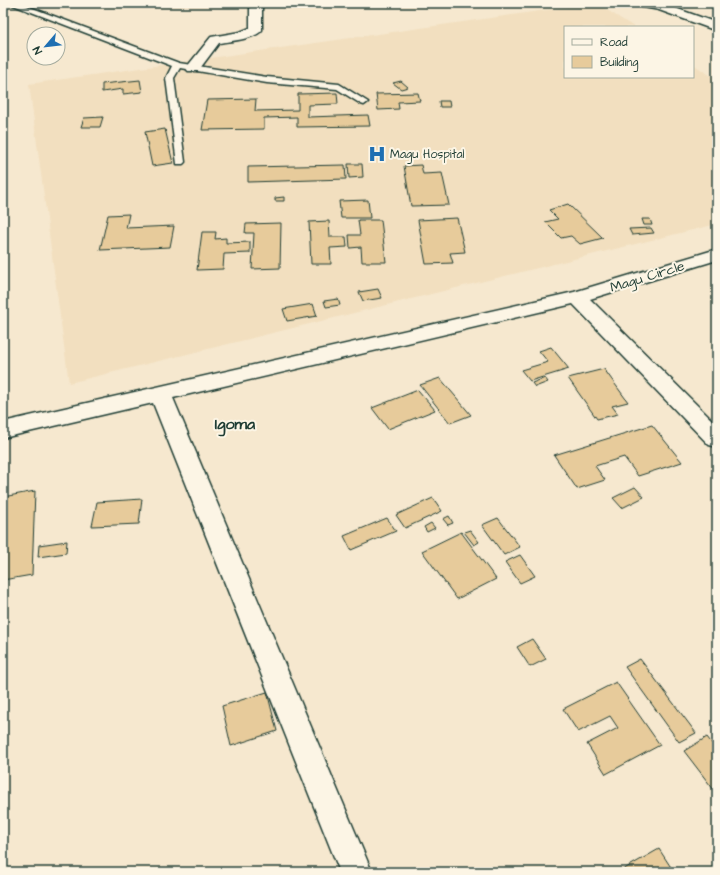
<svg xmlns="http://www.w3.org/2000/svg" width="720" height="875" viewBox="0 0 720 875" font-family="'Architects Daughter',sans-serif">
	<style>
		.built { fill: #f2dfbf }
		.building { fill: #e7cb9b; stroke: #1f3d34 }
		.lines { fill: none; stroke-linecap: round; stroke-linejoin: round }
		.service-casing { stroke: #1f3d34; stroke-width: 3 }
		.minor-casing { stroke: #1f3d34; stroke-width: 3 }
		.service { fill: #fcf5e5; fill-rule: evenodd }
		.minor { fill: #fcf5e5; fill-rule: evenodd }
		.labels { text-anchor: middle; stroke-width: 4; stroke-linejoin: round; paint-order: stroke }
		.far-poi-label { font-size: 12px; fill: #1f3d34; stroke: #fcf5e5; text-anchor: start }
		.street-label { font-size: 14px; fill: #1f3d34; stroke: #fcf5e5 }
		.quarter-label { font-size: 16px; font-weight: bold; fill: #1f3d34; stroke: #fcf5e5 }
	</style>
	<rect width="100%" height="100%" fill="#f6e8cf"/>
	<filter id="ink" filterUnits="userSpaceOnUse"><feTurbulence type="fractalNoise" baseFrequency=".025" numOctaves="2"/><feDisplacementMap in="SourceGraphic" scale="8" xChannelSelector="R" yChannelSelector="G"/><feConvolveMatrix kernelMatrix="1 2 1 2 8 2 1 2 1" color-interpolation-filters="sRGB"/></filter>
	<g filter="url(#ink)">
		<!-- built -->
		<path class="built" d="M596 3 634 27H565V77H693V64L717 80V224L69 383 29 84Z"/>
		<!-- building -->
		<path class="building" d="M140 80 142 92 123 94V89L102 92V84Z
			M401 81 408 87 401 89 393 83Z
			M337 93 338 104 308 105V117L368 115 370 126 297 127V117L264 118V129L202 130 207 100 256 99 255 111 298 110V94Z
			M418 93 420 101 398 102 399 109 378 110 376 94Z
			M439 101H449L450 107H440Z
			M103 117 100 127H81L84 118Z
			M165 129 173 163 152 166 145 132Z
			M348 164H362L363 177 349 178Z
			M345 165 346 179 248 182V167Z
			M421 165 423 174 442 173 449 205 411 206 404 166Z
			M284 197V201H275V198Z
			M368 200 370 218H341L339 201Z
			M568 204 603 238 580 244 571 236 561 238 545 222 558 219 549 210Z
			M129 214 126 228 174 226 170 247 100 250 108 215Z
			M457 218 465 252 450 253 453 263 426 264 418 220Z
			M642 219H650L652 225H644Z
			M358 220H381L386 262H362L361 247 350 248 349 235H360Z
			M329 221 330 237H346L347 247 330 248 331 264H311L309 222Z
			M281 223 280 268 252 269 254 233H245L246 224Z
			M651 228 654 233 632 235 629 229Z
			M202 232H216L215 239 226 238V243L250 242V253L224 254 223 269 197 270Z
			M378 289 382 298 363 301 359 292Z
			M338 299 340 305 326 307 324 301Z
			M313 304 317 316 287 321 283 309Z
			M551 347 569 369 530 381 521 370 548 362 539 351Z
			M604 369 628 402 612 406 618 414 597 419 568 378Z
			M440 378 471 415 450 423 420 385Z
			M545 378 548 382 535 387 532 383Z
			M418 390 435 410 388 429 372 408Z
			M652 425 682 462 638 476 624 457 595 466 605 480 577 489 554 455Z
			M635 487 644 497 622 508 613 498Z
			M35 491 32 575 3 580V497Z
			M433 498 442 511 405 528 396 515Z
			M142 499 139 524 92 526 97 502Z
			M449 516 453 523 448 525 443 519Z
			M387 518 396 531 351 550 344 536Z
			M498 518 520 547 504 555 482 525Z
			M431 523 435 528 427 532 424 527Z
			M470 530 479 542 474 545 464 532Z
			M461 532 496 579 457 599 422 551Z
			M67 541 66 553 38 557 39 545Z
			M520 555 535 576 520 583 505 562Z
			M532 639 546 659 530 667 517 647Z
			M640 659 696 733 679 742 625 667Z
			M616 682 660 745 606 774 587 744 618 728 610 716 578 732 563 709Z
			M267 692 277 731 231 746 222 706Z
			M707 737 717 750V794L684 751Z
			M659 849 674 872H619Z"/>
		<g class="lines">
			<!-- service casing -->
			<g class="service-casing">
				<path id="service" d="M8 3H19L179 63 267 77 339 84 368 102 364 105 361 104 337 89 267 83 180 68 174 78 185 162 183 164H177L166 78 172 66Z"/>
			</g>
			<!-- minor casing -->
			<g class="minor-casing">
				<path id="minor" d="M252 3H264L262 8V30C256 39 230 41 219 43L198 71H188L186 68 211 37 240 32 250 28V8Z
					M631 3H661L717 23V31L659 10 633 5Z
					M717 249V260L590 299 717 425V447L709 445 573 304 173 398 372 872H340L153 403 3 438V422L574 292Z"/>
			</g>
			<!-- service -->
			<use href="#service" class="service"/>
			<!-- minor -->
			<use href="#minor" class="minor"/>
		</g>
	</g>
	<!-- icons -->
	<defs>
		<g id="hospital-bare" transform="scale(1.38)"><path d="M-5-5h3v3.5h4V-5h3V5h-3V1.5h-4V5h-3Z" fill="#1f6fb2" stroke="#fcf5e5" stroke-width="2.5" paint-order="stroke"/></g>
	</defs>
	<g fill-rule="evenodd">
		<use href="#hospital-bare" x="377" y="154"/>
	</g>
	<g class="labels">
		<!-- far-poi labels -->
		<g class="far-poi-label">
			<text x="390" y="158">Magu Hospital</text>
		</g>
		<!-- street labels -->
		<g class="street-label">
			<text transform="translate(647 276) rotate(-17)" y="5">Magu Circle</text>
		</g>
		<!-- quarter labels -->
		<g class="quarter-label">
			<text x="235" y="429">Igoma</text>
		</g>
	</g>
	<!-- margin -->
	<rect width="720" height="875" fill="none" stroke="#fcf5e5" stroke-width="16"/>
	<rect x="8" y="8" width="704" height="859" fill="none" stroke="#1f3d34" stroke-width="1.5" filter="url(#ink)"/>
	<!-- legend -->
	<rect x="564" y="26" width="130" height="52" fill="#fcf5e5" stroke="#a4ab9e"/>
	<rect x="572" y="39" width="20" height="6" fill="#fcf5e5" stroke="#a4ab9e"/>
	<text x="600" y="46" font-size="12" fill="#1f3d34">Road</text>
	<rect x="572" y="56" width="20" height="12" fill="#e7cb9b" stroke="#a4ab9e"/>
	<text x="600" y="66" font-size="12" fill="#1f3d34">Building</text>
	<!-- north arrow -->
	<g transform="translate(46 46) rotate(242)"><circle r="19" fill="#fcf5e5" stroke="#a4ab9e"/>
	<path d="M0-3L7 15L0 10L-7 15Z" fill="#1f6fb2"/>
	<text y="-6" font-size="11" font-weight="bold" text-anchor="middle" fill="#1f3d34">N</text>
	</g>
</svg>
